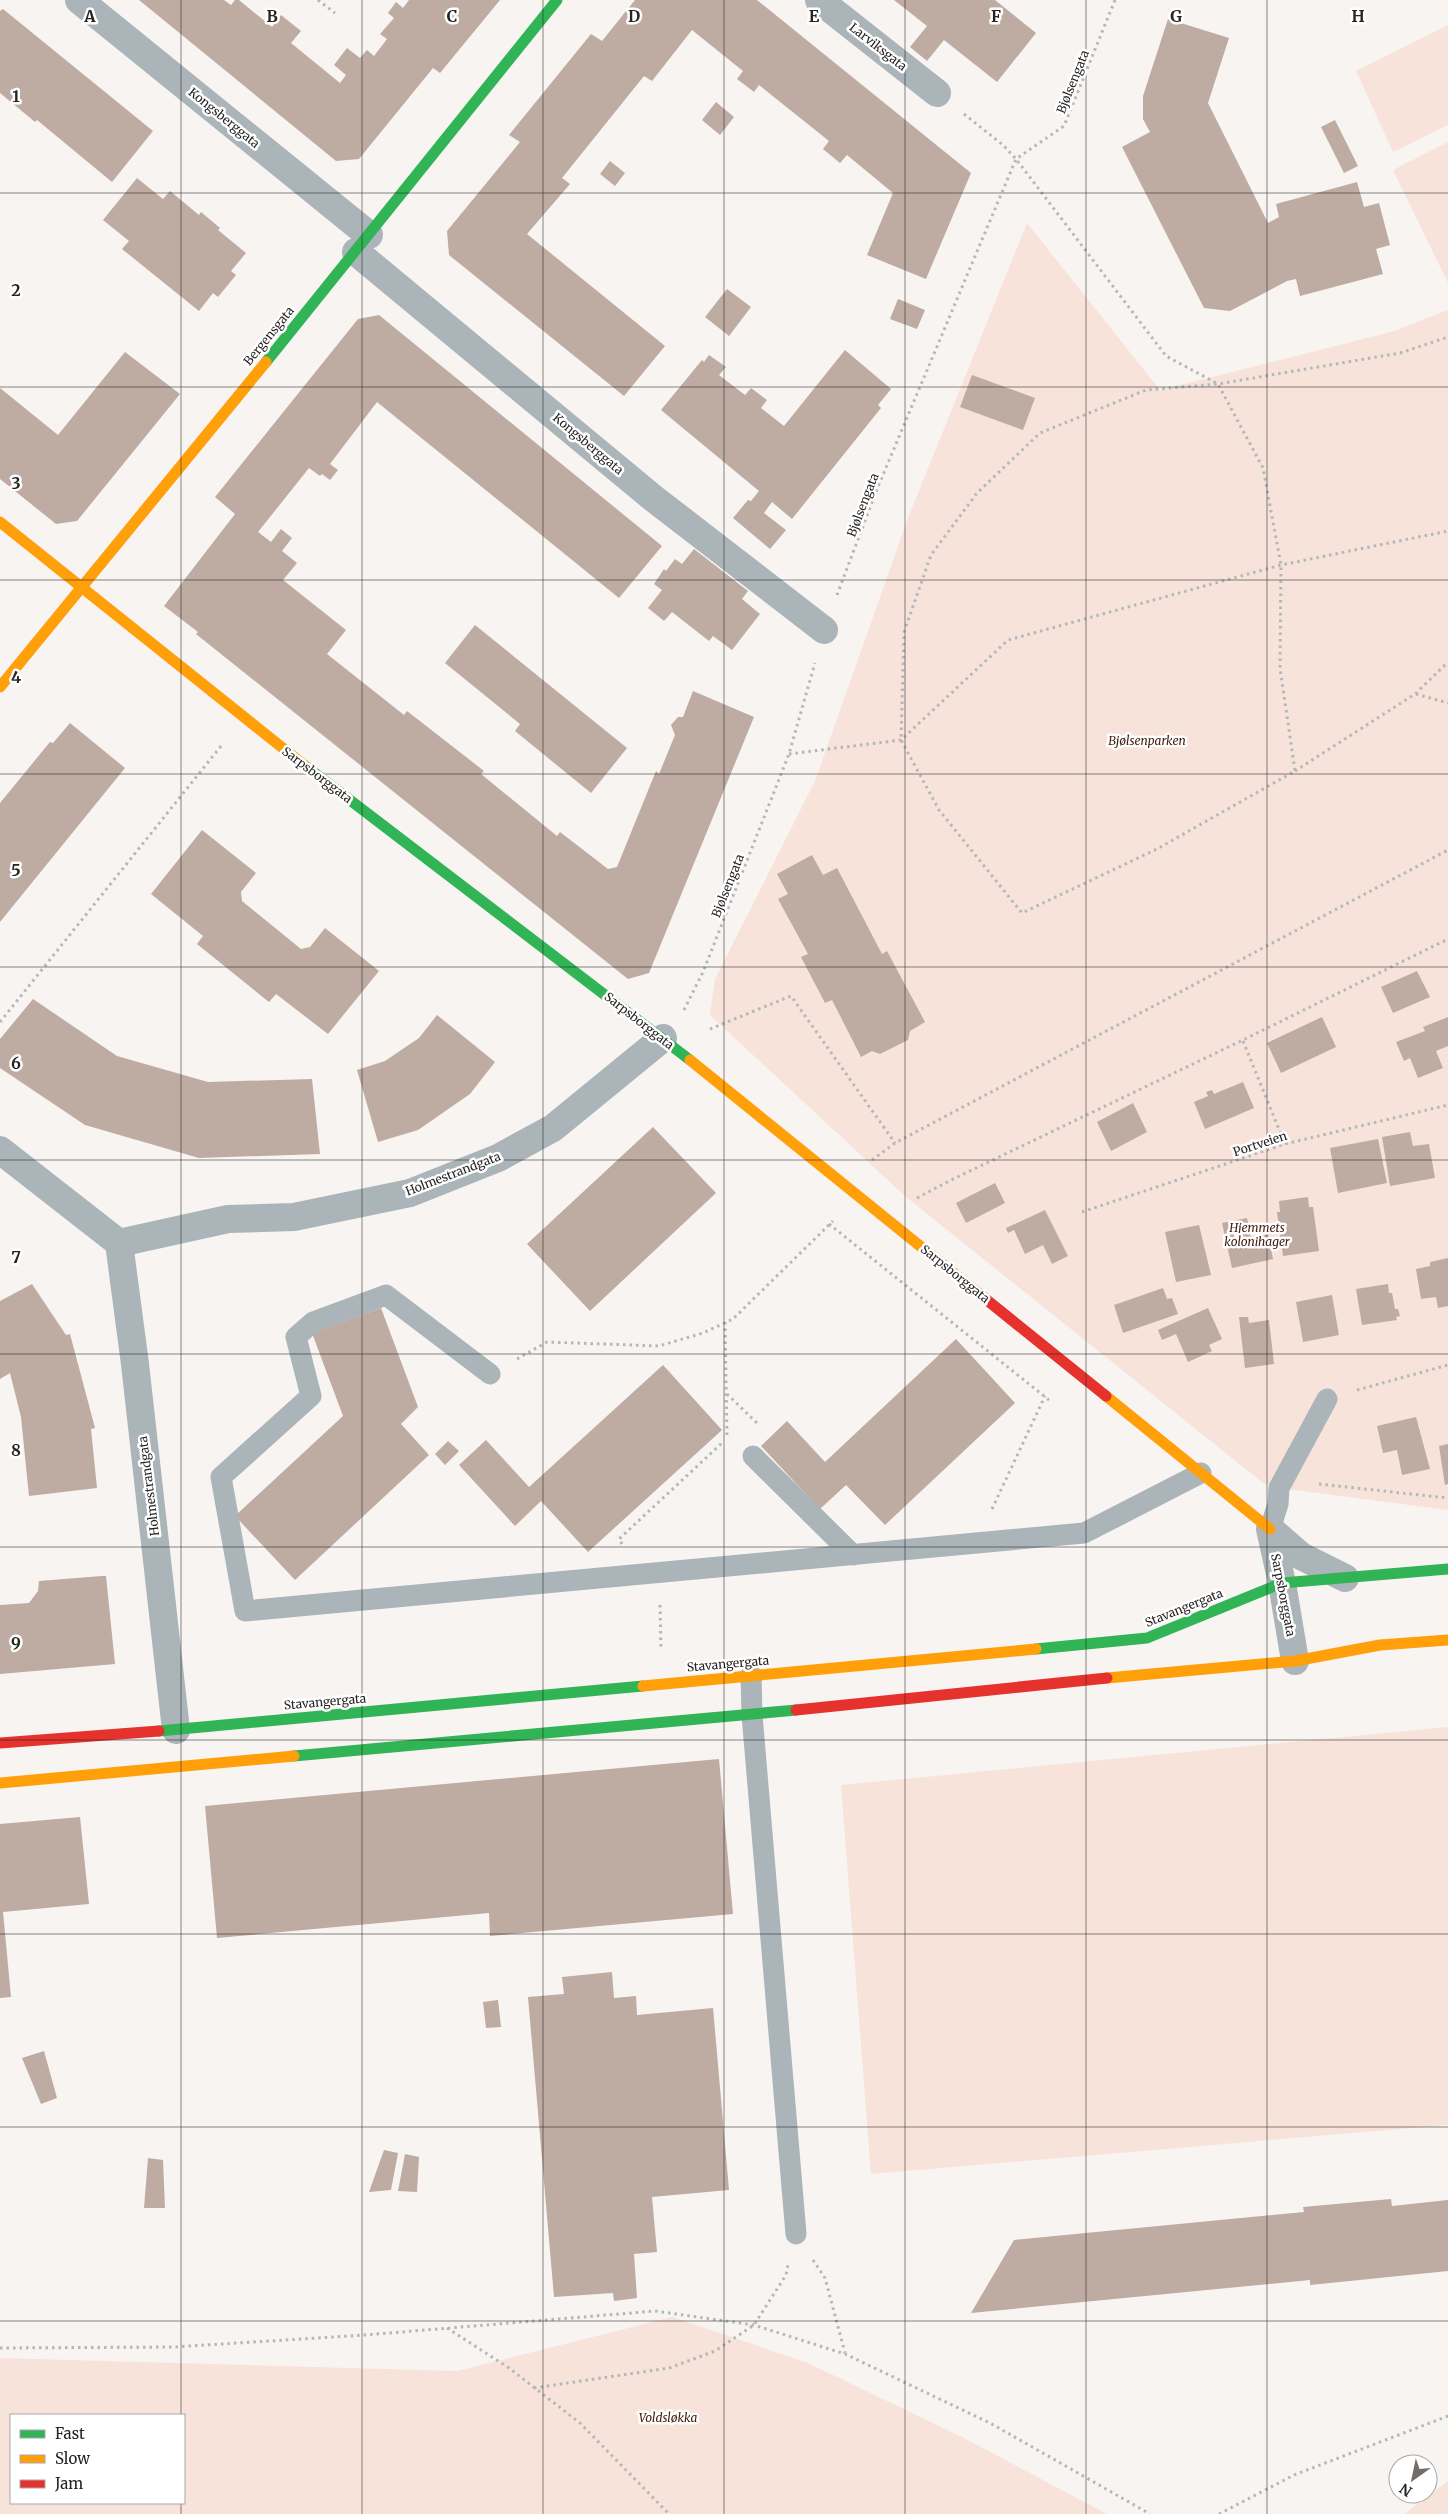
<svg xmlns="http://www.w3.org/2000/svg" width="1448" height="2514" viewBox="0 0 1448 2514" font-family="Merriweather,serif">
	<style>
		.green { fill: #f8e3da; fill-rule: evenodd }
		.building { fill: #beaba2 }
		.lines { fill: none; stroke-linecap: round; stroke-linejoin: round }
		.path { stroke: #b2b8ba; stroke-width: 3; stroke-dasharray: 2.5 4; stroke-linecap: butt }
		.lane { stroke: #aab4b9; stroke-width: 21 }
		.street { stroke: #aab4b9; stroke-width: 28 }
		.fast { stroke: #30b455; stroke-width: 11 }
		.slow { stroke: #ff9f0a; stroke-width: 11 }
		.jam { stroke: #e5322d; stroke-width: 11 }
		.grid { fill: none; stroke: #262423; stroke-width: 1; stroke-opacity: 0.55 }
		.labels { text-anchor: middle; stroke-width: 5; stroke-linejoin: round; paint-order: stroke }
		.street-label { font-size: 12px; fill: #262423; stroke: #fff }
		.park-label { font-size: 12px; font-style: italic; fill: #43200e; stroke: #fff }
		.grid-label { font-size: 16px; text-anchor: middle; font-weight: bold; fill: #262423; stroke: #fff; stroke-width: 5; stroke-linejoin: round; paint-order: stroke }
	</style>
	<rect width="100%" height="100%" fill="#f8f4f2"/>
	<!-- green -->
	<path class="green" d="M1448 25V125L1393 152 1356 71Z
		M1448 142V283L1393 170Z
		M1027 223 1160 390 1391 332 1448 310V1510L1279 1488 1263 1483 906 1197 710 1015 715 979 815 781 908 518Z
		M1448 1727V2125L871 2174 841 1785Z
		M672 2317 808 2363 964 2438 1107 2514H0V2358L457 2371ZM11 2415H184V2503H11Z
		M1448 2481V2514H1404Z"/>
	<!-- building -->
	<path class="building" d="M139 0H224L231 5 235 0H239L272 27 281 15 301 31 291 43 340 83 346 75 334 65 347 48 360 58 367 50 374 56 387 39 380 34 394 18 388 13 396 2 403 8 409 0H500L440 73 433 68 359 159 336 161Z
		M635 0H757L971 173 926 279 867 255 893 193 847 155 840 163 823 149 829 141 759 85 754 92 737 79 743 71 692 30 652 81 644 76 562 178 570 184 527 234 665 346 624 396 449 255 447 231 520 142 509 135 591 34 602 41Z
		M894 0H995L1036 33 997 82 944 40 927 61 910 47 927 26Z
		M3 9 153 131 112 182 37 120 35 122 0 93V11Z
		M1168 19 1229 38 1208 103 1268 223 1279 217 1276 204 1357 182 1364 207 1379 203 1390 245 1376 249 1383 274 1300 296 1296 279 1287 281 1230 311 1204 308 1122 147 1150 132 1143 119V96Z
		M716 102 734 117 720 135 702 120Z
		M1335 120 1358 166 1344 173 1321 127Z
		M610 161 625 173 615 186 600 174Z
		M137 178 163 199 170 191 199 215 201 212 220 228 218 230 246 253 231 271 236 275 218 297 213 293 199 311 122 249 129 241 103 220Z
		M727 289 751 307 729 336 705 317Z
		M898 299 925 310 917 329 890 319Z
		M379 315 662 546 619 598 377 402 330 464 338 470 330 480 322 474 320 476 309 468 258 532 271 542 281 529 292 538 282 551 297 563 283 580 346 630 327 654 404 715 407 711 484 771 481 774 557 836 560 832 608 869 617 867 656 771 659 774 675 735 671 725 678 717H683L693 691 754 717 649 973 628 979 196 634 198 632 164 606 235 514 215 497 358 319Z
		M845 350 891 389 878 405 881 408 792 519 772 502 764 513 786 530 770 549 733 518 748 500 751 501 759 491 661 410 702 360 704 362 709 355 726 367 719 375 745 395 751 388 767 400 761 408 784 426Z
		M125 352 180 394 77 521 56 524 0 479V388L58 435Z
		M972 375 1035 398 1023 430 960 407Z
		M694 549 748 591 742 599 760 614 732 650 713 636 709 641 672 612 664 621 648 608 662 590 654 584 664 569 666 571 675 559 682 564Z
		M475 625 627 748 591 793 515 731 520 724 445 663Z
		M70 723 125 768 0 922V803L50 742 53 743Z
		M202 830 256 873 241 892 242 901 301 949 310 947 325 928 379 971 328 1034 276 994 269 1002 197 944 203 936 151 894Z
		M812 855 823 875 837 868 882 954 887 951 925 1022 910 1031 908 1040 880 1054 872 1051 861 1057 832 1000 825 1003 801 957 808 954 778 899 788 894 777 874Z
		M1417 971 1430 997 1393 1013 1381 987Z
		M33 999 117 1056 208 1082 312 1079 320 1154 199 1158 85 1125 0 1068V1039Z
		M437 1015 495 1062 470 1094 418 1130 378 1142 357 1070 385 1061 419 1038Z
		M1322 1017 1336 1047 1281 1073 1267 1043Z
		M1448 1017V1046L1436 1051 1443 1068 1418 1078 1410 1058 1404 1061 1396 1042 1425 1031 1423 1027Z
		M1243 1082 1254 1108 1205 1129 1194 1102 1208 1096 1206 1092 1212 1090 1214 1094Z
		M1133 1103 1147 1132 1111 1151 1097 1122Z
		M653 1127 716 1193 590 1311 527 1244Z
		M1410 1132 1413 1146 1429 1144 1435 1178 1390 1186 1382 1137Z
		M1378 1139 1387 1183 1338 1193 1330 1148Z
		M995 1183 1005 1203 966 1223 956 1203Z
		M1308 1197 1309 1207H1313L1319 1251 1283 1256 1277 1212H1280L1279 1201Z
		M1045 1210 1068 1256 1052 1264 1043 1245 1025 1254 1014 1230 1008 1233 1006 1228Z
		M1247 1218 1251 1238 1268 1234 1273 1259 1232 1268 1222 1223Z
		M1199 1225 1211 1275 1176 1282 1165 1232Z
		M1448 1258V1306L1438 1308 1436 1297 1421 1299 1416 1269 1430 1266V1262Z
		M32 1284 66 1335 70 1334 95 1428 91 1429 97 1488 29 1496 21 1417 10 1373 0 1379V1301Z
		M1388 1284 1389 1293H1392L1395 1309H1398L1400 1316 1396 1317 1397 1320 1362 1325 1356 1289Z
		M1163 1288 1167 1299 1172 1298 1178 1314 1123 1333 1114 1305Z
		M1332 1295 1339 1335 1303 1342 1296 1302Z
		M381 1308 418 1407 401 1424 429 1455 295 1580 235 1516 343 1416 312 1333Z
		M1208 1308 1222 1339 1209 1345 1212 1351 1188 1362 1176 1334 1162 1340 1158 1330Z
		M1239 1317H1248L1249 1323 1269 1320 1274 1364 1245 1368Z
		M956 1339 1015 1403 885 1525 846 1485 820 1509 761 1446 787 1421 825 1462Z
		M663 1365 722 1430 588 1552 541 1501 515 1526 459 1465 486 1440 529 1487Z
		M1416 1417 1430 1469 1402 1475 1397 1450 1383 1453 1377 1426Z
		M448 1441 459 1451 445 1465 435 1454Z
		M1448 1444V1484L1445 1485 1439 1446Z
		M102 1576H106L115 1664 0 1674V1605L29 1603 38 1591 39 1581Z
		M719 1759 733 1914 490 1936 489 1913 217 1938 205 1806Z
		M80 1817 89 1904 3 1912 11 1997 0 1998V1824Z
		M612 1972 614 1998 636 1996 637 2015 713 2008 729 2190 652 2197 657 2252 634 2254 637 2298 614 2301 613 2293 554 2297 528 1997 564 1994 562 1977Z
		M498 2000 501 2027 486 2028 483 2002Z
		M44 2051 57 2098 41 2104 22 2058Z
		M384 2150 398 2153 391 2190 369 2192Z
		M405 2154 419 2157 417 2192 398 2191Z
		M148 2158 163 2160 165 2208H144Z
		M1391 2199 1392 2206 1448 2200V2271L1310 2285V2280L971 2313 1014 2240 1304 2212 1303 2207Z"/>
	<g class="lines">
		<!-- path -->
		<path class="path" d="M318 0 335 13
			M964 114 1003 145 1016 159 1166 356 1218 384 1263 468 1281 565 1280 668 1295 771 1157 849 1022 913 939 810 901 740 904 632 931 555 977 493 1040 433 1146 390 1218 384 1400 353 1448 337
			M837 595 877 489 1016 159 1064 126 1115 0
			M1416 694 1448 703
			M789 754 901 740 1008 640 1281 565 1448 531
			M1295 771 1415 694 1448 662
			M684 1010 703 972 789 754 815 663
			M0 1022 221 746
			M710 1029 791 996 895 1143
			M1243 1041 1285 1144
			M872 1160 895 1143 1448 850
			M917 1198 949 1181 1243 1040 1448 939
			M1082 1212 1285 1144 1448 1105
			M829 1224 1049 1400
			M725 1322 727 1437
			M517 1359 547 1342 659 1346 703 1333 733 1319 833 1221
			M1357 1390 1448 1365
			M727 1394 758 1424
			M1319 1484 1448 1498
			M992 1509 1045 1396
			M622 1544 619 1539 722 1443
			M660 1605 661 1648
			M813 2260 825 2278 845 2353
			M447 2328 509 2368 580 2423 669 2514
			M0 2348 174 2347 365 2335 655 2311 754 2325 845 2354 990 2423 1150 2514
			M534 2388 669 2368 715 2351 754 2325 786 2275 788 2264
			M1219 2514 1294 2475 1448 2416"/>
		<!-- lane -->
		<path class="lane" d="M490 1374 386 1295 313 1322 296 1337 311 1396 221 1477 245 1611 1084 1533 1201 1473
			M753 1456 853 1555
			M1270 1529 1278 1504 1279 1488 1327 1399
			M751 1675 752 1715 796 2234"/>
		<!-- street -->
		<path class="street" d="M79 0 369 235
			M819 0 937 93
			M356 252 653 498 824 630
			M0 1150 119 1243 135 1364 176 1730
			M119 1243 228 1219 294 1217 410 1193 498 1158 553 1128 663 1038
			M1295 1661 1282 1583 1270 1529 1301 1556 1345 1578"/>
		<!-- fast -->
		<path class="fast" d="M266 362 557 0
			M304 765 690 1060
			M1036 1649 1147 1638 1282 1583 1448 1569
			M159 1731 643 1686
			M294 1756 796 1710"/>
		<!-- slow -->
		<path class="slow" d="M0 522 304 765
			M0 687 266 362
			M690 1060 972 1288
			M1106 1396 1270 1529
			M1107 1678 1295 1661 1380 1645 1448 1640
			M643 1686 1036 1649
			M0 1783 294 1756"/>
		<!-- jam -->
		<path class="jam" d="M972 1288 1106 1396
			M796 1710 1107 1678
			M0 1743 159 1731"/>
	</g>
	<!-- grid -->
	<path class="grid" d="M181 0V2415M362 0V2514M543 0V2514M724 0V2514M905 0V2514M1086 0V2514M1267 0V2514M0 193H1448M0 387H1448M0 580H1448M0 774H1448M0 967H1448M0 1160H1448M0 1354H1448M0 1547H1448M0 1740H1448M0 1934H1448M0 2127H1448M0 2321H1448M181 2503V2514"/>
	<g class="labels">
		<!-- street labels -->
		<g class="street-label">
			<text transform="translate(878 47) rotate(38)" y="4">Larviksgata</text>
			<text transform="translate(1073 82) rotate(-68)" y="4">Bjølsengata</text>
			<text transform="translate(224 118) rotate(39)" y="4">Kongsberggata</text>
			<text transform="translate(269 336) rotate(-51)" y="4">Bergensgata</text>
			<text transform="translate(588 444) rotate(40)" y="4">Kongsberggata</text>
			<text transform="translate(863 505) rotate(-69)" y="4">Bjølsengata</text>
			<text transform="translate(317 775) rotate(37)" y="4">Sarpsborggata</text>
			<text transform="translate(728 886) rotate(-68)" y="4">Bjølsengata</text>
			<text transform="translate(639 1021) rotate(38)" y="4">Sarpsborggata</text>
			<text transform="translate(1260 1144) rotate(-18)" y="4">Portveien</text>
			<text transform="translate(453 1174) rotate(-21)" y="4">Holmestrandgata</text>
			<text transform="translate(955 1274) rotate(39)" y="4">Sarpsborggata</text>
			<text transform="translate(149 1486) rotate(-97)" y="4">Holmestrandgata</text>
			<text transform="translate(1283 1595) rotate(79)" y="4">Sarpsborggata</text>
			<text transform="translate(1184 1608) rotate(-22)" y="4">Stavangergata</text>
			<text transform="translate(728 1664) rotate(-5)" y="4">Stavangergata</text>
			<text transform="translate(325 1702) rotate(-5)" y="4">Stavangergata</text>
		</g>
		<!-- park labels -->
		<g class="park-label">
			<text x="1147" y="745">Bjølsenparken</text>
			<text x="1257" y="1232">Hjemmets<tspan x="1257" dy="14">kolonihager</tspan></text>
			<text x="668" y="2422">Voldsløkka</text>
		</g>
	</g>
	<g class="grid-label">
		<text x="90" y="22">A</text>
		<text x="272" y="22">B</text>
		<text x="452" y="22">C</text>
		<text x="634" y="22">D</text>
		<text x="814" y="22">E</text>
		<text x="996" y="22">F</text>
		<text x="1176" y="22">G</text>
		<text x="1358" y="22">H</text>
		<text x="16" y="102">1</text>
		<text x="16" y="296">2</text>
		<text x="16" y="489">3</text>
		<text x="16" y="683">4</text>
		<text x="16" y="876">5</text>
		<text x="16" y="1069">6</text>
		<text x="16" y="1263">7</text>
		<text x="16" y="1456">8</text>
		<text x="16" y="1649">9</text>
	</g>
	<!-- legend -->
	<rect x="10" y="2414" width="175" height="90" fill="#ffffff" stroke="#a8a7a7"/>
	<rect x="20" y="2430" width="25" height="8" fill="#30b455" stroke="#a8a7a7"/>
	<text x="55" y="2439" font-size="15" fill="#262423">Fast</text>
	<rect x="20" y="2455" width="25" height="8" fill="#ff9f0a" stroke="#a8a7a7"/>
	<text x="55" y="2464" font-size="15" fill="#262423">Slow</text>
	<rect x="20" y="2480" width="25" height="8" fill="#e5322d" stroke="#a8a7a7"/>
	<text x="55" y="2489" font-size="15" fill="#262423">Jam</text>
	<!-- north arrow -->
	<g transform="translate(1413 2479) rotate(213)"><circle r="24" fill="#ffffff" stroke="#a8a7a7"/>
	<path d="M0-4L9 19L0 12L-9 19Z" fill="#706d6b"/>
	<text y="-8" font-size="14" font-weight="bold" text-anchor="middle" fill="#262423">N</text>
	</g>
</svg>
